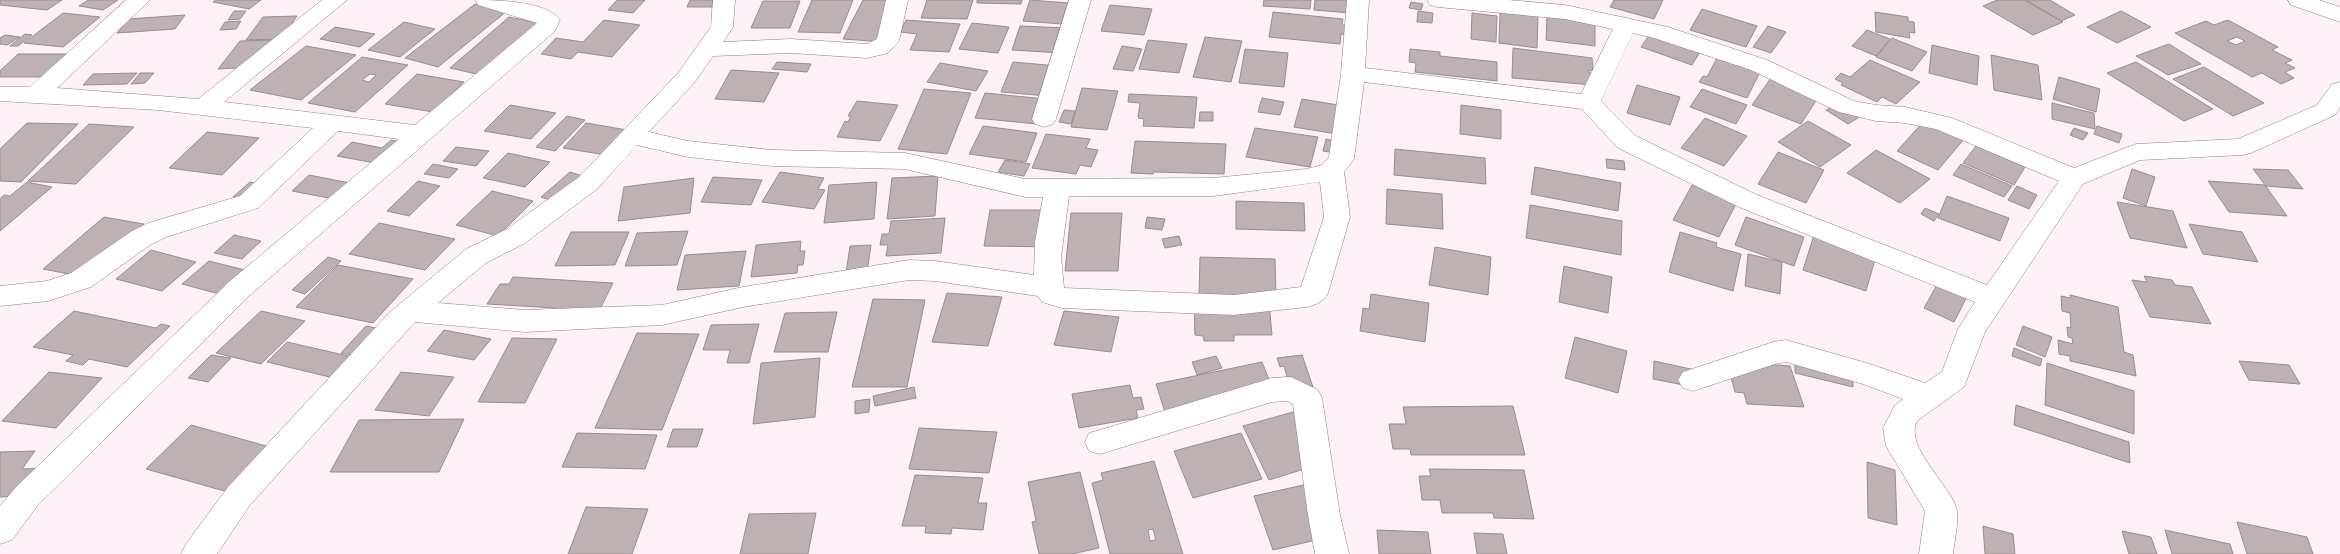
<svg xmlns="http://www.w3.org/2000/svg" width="2340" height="554" viewBox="0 0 2340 554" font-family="Lora,serif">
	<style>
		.building { fill: #bdb1b3; stroke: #998d8f; fill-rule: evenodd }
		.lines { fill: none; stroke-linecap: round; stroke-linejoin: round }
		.street-casing { stroke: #8b8287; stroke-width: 1 }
		.street { fill: #fff; fill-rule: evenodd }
	</style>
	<rect width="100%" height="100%" fill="#fbf1f7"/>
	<!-- building -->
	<path class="building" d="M0 0H62L47 10 0 5Z
		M88 0H118L103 10 79 6Z
		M216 0H261L249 9 213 2Z
		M617 0H645L633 13 608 10Z
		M690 0H729L727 7H687Z
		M812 0H853L840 33 798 32Z
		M863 0H905L885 42 843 39Z
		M927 0H973L967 19 921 18Z
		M977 0H1022L1021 4 977 3Z
		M1030 0 1082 4 1075 25 1023 21Z
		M1264 0H1311L1310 9 1263 6Z
		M1315 0H1352L1351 13 1314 10Z
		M1614 0H1663L1654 19 1610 7Z
		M1997 0H2024L2063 22 2033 35 1983 6Z
		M2026 0H2050L2075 15 2061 21Z
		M763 1H800L790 28H751Z
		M1411 2 1423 4 1421 10 1409 8Z
		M475 4 507 11 438 67 405 58Z
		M1110 5 1152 9 1144 35 1101 31Z
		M1702 9 1757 26 1746 47 1690 30Z
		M234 11H246L240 19 228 20Z
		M1418 11 1433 13 1432 23 1417 22Z
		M2121 11 2151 27 2117 43 2087 27Z
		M1273 12 1343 19 1342 25 1349 26 1348 35 1341 34 1340 44 1269 37Z
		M1500 12 1538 16 1537 48 1499 43Z
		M1875 12 1908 17V21L1914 22 1915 33 1909 32 1910 38 1876 32Z
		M63 13 100 17 63 47 24 43Z
		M1472 13 1497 16 1496 42 1471 39Z
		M185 15 175 29 117 33 128 19Z
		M297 16 281 39 246 40 263 17Z
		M1547 16 1595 21V46L1546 40Z
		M509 17 543 24 485 76 450 68Z
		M604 20 640 25 612 57 578 52 571 59 541 54 556 38 583 42Z
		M906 20 960 24 949 52 910 50 917 34 900 32Z
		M2228 20 2278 47 2272 50 2292 60 2285 63 2295 68 2285 72 2294 78 2281 84 2262 73 2252 77 2175 33 2206 21 2214 25ZM2237 37 2245 41 2236 45 2227 41Z
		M241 21 236 29 220 30 225 22Z
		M404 22 435 29 400 57 368 50Z
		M972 23 1009 27 998 53 959 49Z
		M1020 26 1068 28 1061 53 1012 50Z
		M1768 26 1786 32 1771 53 1753 47Z
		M335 27 375 34 360 47 320 39Z
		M1653 30 1703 47 1692 65 1641 47Z
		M1867 30 1890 39 1876 56 1852 46Z
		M25 34 32 35 18 46H10Z
		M5 35 20 37 7 45 0 44V38Z
		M1205 37 1242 41 1231 82 1193 77Z
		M1892 38 1927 52 1912 71 1876 57Z
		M276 40 255 67 218 69 240 41Z
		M1148 40 1187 44 1179 73 1139 69Z
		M2169 44 2201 64 2168 75 2136 56Z
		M1932 45 1979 56 1977 85 1929 73Z
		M306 46 356 55 301 100 250 90Z
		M1122 46 1142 49 1133 71 1113 69Z
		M1513 48 1592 58 1593 71 1589 70V73H1593V85L1512 78Z
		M1245 49 1288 53 1284 87 1239 83Z
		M1410 49 1440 52V56L1497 62V81L1415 72 1416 63 1409 62Z
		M18 54H66L43 77H0V71Z
		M1719 54 1762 68 1747 98 1699 82 1703 76 1707 77Z
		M1991 55 2038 65 2042 100 1994 90Z
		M362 57 408 65 355 112 308 103ZM370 74 376 75 369 82 362 80Z
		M1870 60 1920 82 1896 104 1882 97 1877 102 1841 85 1843 83 1835 79 1841 73 1850 77Z
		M777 62 811 64 807 72 772 69Z
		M1013 62 1058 66 1047 96 1001 92Z
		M2136 62 2213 109 2184 121 2107 73Z
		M940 63 988 71 976 91 927 82Z
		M2204 67 2264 103 2233 116 2173 79Z
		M731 70 779 73 764 102 715 99Z
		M137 73 127 84 83 85 93 74Z
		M140 73H154L145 83 131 84Z
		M417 74 464 82 433 112 385 104Z
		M2059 77 2100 89 2096 112 2053 99Z
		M1771 78 1819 96 1801 124 1752 105Z
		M1637 85 1680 97 1670 125 1627 113Z
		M1082 88 1118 91 1107 130 1071 127Z
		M924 89 971 93 947 154 898 149Z
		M1702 89 1747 105 1736 124 1690 107Z
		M985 93 1046 99 1037 124 975 118Z
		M1129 94 1197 97 1194 128 1143 126 1144 119 1138 118 1140 103 1128 102Z
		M1262 98 1284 102 1280 115 1258 112Z
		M1302 99 1350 107 1343 135 1294 127Z
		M857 101 898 105 880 141 837 137 845 121 848 122 851 116H848Z
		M1839 103 1861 116 1848 124 1826 110Z
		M2052 103 2094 113 2095 129 2052 119Z
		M510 105 556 113 531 139 484 131Z
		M1461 105 1501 110V139L1460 134Z
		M1064 110 1075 111 1071 124 1059 122Z
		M1200 112H1213V121H1199Z
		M567 116 585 120 555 151 536 147Z
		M1705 118 1747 136 1724 166 1681 148Z
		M1808 121 1851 145 1820 167 1778 142Z
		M1924 121 1964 139 1938 170 1897 151Z
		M27 123 78 124 21 182 0 181V149Z
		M586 123 627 130 606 155 563 148Z
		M89 124 134 127 76 184 28 181Z
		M983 126 1037 133 1026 162 969 154Z
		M2097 126 2122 134 2119 143 2094 134Z
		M1255 128 1318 137 1310 167 1246 157Z
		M2074 128 2088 133 2083 140 2070 135Z
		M207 132 259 138 222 175 169 168Z
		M1046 134 1090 139 1086 148 1098 150 1091 167 1080 165 1076 174 1032 168Z
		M1326 139 1344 143 1341 154 1323 151Z
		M391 140 414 144 391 166 337 156 352 142 382 148Z
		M1135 141 1226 144 1224 174 1154 172 1153 174 1131 173Z
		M1976 146 2025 167 2014 185 1963 163Z
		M456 147 489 151 476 166 443 161Z
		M1395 149 1485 158 1486 184 1394 175Z
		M1876 150 1930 179 1900 203 1847 173Z
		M1778 152 1824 170 1806 203 1758 184Z
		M508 153 550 162 525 187 483 178Z
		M1606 159 1624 161 1625 170 1607 168Z
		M1005 160 1030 164 1024 176 998 172Z
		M433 164 458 169 449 178 424 174Z
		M1961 164 2012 186 2004 197 1953 175Z
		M1535 167 1621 183 1618 211 1531 194Z
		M2132 169 2155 177 2146 206 2123 198Z
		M2253 169 2288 170 2303 189 2266 186Z
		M570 172 586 177 558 203 541 197Z
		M780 172 824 178 818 189 825 190 814 209 762 202Z
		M309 175 355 184 339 200 292 191Z
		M938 176 935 216 887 219 892 178Z
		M713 177 762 180 751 205 701 202Z
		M694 178 690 213 618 221 624 187Z
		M418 181 440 186 409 216 387 211Z
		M2208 181 2265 185 2287 216 2229 212Z
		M27 182 52 187 0 231V199L4 195 10 196Z
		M250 182 274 187 257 202 233 197Z
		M877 182 874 219 824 223 829 185Z
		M1692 185 1737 202 1719 237 1673 220Z
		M2017 186 2037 195 2029 209 2008 200Z
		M1387 189 1442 194 1443 229 1386 224Z
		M492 191 533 201 498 236 456 225Z
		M1947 196 2009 218 2000 241 1938 218Z
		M1236 201 1304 203 1305 231 1236 229Z
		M2117 202 2173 211 2187 248 2130 238Z
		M1530 205 1622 221 1621 255 1526 238Z
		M1925 208 1939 214 1934 221 1921 214Z
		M990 210H1062L1059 247 984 246Z
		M1071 213H1122L1118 271H1065Z
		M104 217 144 224 85 277 43 269Z
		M1147 217 1165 219 1162 230 1145 228Z
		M1746 217 1804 237 1794 266 1735 245Z
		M945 218 941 253 886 256 888 245H880L882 234H889L891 221Z
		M379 223 455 239 425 270 349 254Z
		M2189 224 2242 232 2258 262 2203 254Z
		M688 231 677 265 625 266 637 233Z
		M571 232H629L615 265 555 266Z
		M1680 232 1717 243 1716 247 1741 254 1733 291 1669 272Z
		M234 235 261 241 242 259 214 253Z
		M1814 235 1876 256 1866 291 1803 270Z
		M1179 236 1182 245 1165 248 1162 239Z
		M801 241 800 251H805L803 265H798L797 273 751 277 756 245Z
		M871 245 867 272 846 273 850 246Z
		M1435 247 1491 257 1488 295 1429 285Z
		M151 250 196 262 162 291 116 279Z
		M746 251 739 286 677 290 685 255Z
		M1748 254 1782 262 1780 294 1745 286Z
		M328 257 341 261 305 294 292 290Z
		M1200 257 1275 259 1276 298 1199 296Z
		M209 261 249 271 223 295 182 284Z
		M338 265 413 279 373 323 296 307Z
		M1564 266 1612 277 1608 313 1559 302Z
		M1942 276 1971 289 1954 322 1924 308Z
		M2144 276 2172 280 2175 285 2192 287 2211 324 2150 317 2132 280 2147 282Z
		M513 277 613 283 599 311 552 313 555 308 487 304 500 284H509Z
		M947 293 1002 297 988 346 932 342Z
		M1371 294 1429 303 1425 342 1360 331 1363 308 1369 309Z
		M2070 295 2118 307 2124 352 2133 355 2136 376 2070 361V356L2059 354 2058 340 2073 344 2072 338 2068 337 2067 327 2071 328 2070 313 2062 311 2061 296 2071 298Z
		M873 299 925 300 907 387H852Z
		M1269 303 1272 335H1234V341H1204L1203 336 1195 335 1194 304Z
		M74 311 156 328 161 324 170 326 127 367 89 359 83 365 66 361 73 355 33 347Z
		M261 311 305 321 261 364 216 353Z
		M1064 311 1119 317 1111 352 1054 345Z
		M837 312 828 352H774L785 313Z
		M759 324 749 363H727L730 350H703L711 325Z
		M366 326 399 333 363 357 341 353Z
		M2023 326 2052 337 2045 357 2016 345Z
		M444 330 491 339 474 360 427 351Z
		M637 333 699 334 662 430 595 428Z
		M1575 337 1627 351 1618 393 1565 378Z
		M512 338 557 339 525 403 478 402Z
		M287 342 357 358 338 379 267 362Z
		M2014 348 2042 359 2040 366 2012 356Z
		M1795 349 1853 363V387L1795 373Z
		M211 355 231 358 208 382 188 378Z
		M1302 355 1313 387 1291 390 1284 366 1280 367 1277 358Z
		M1216 356 1222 368 1197 375 1192 362Z
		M820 358 815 417 753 424 761 363Z
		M1654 361 1700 371 1699 388 1653 379Z
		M2239 361 2289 365 2300 384 2249 380Z
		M1262 362 1274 392 1166 415 1156 384Z
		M1736 362 1790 366 1804 407 1747 404 1744 393 1735 392 1730 374Z
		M2047 363 2134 391V434L2045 405Z
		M49 372 102 378 56 428 2 421Z
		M401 372 454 377 429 416 375 410Z
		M1130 385 1133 398 1141 397 1144 409 1136 410 1138 418 1079 428 1072 394Z
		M914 387 916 398 875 406 873 396Z
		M870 399 869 412 855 414V401Z
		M2016 405 2129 442 2130 463 2014 425Z
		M1513 406 1525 455H1411L1410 449H1393L1389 424H1406L1403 407Z
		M1293 412 1320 464 1269 480 1243 426Z
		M464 419 439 472H330L359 420Z
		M191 425 277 449 235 494 146 469Z
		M919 428 997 432 989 473 909 469Z
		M673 429H703L697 447H667Z
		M577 433 657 435 645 469 562 467Z
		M1241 433 1262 479 1193 498 1174 451Z
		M35 451 22 469 48 468 30 495 0 497V452Z
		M1154 461 1183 554H1110L1092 483 1103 480 1101 473ZM1153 529 1156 540 1150 541 1148 530Z
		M1867 462 1895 470 1897 525 1868 518Z
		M1429 469 1524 470 1534 519 1494 518 1493 513H1442L1440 500H1422L1419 476H1431Z
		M1080 472 1099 548 1072 554H1039L1032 522 1036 521 1028 482Z
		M915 475 983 478 978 503H987L983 530 952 528 951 534 925 533 926 526H902Z
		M1317 482 1338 535 1273 550 1254 496Z
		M586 507 648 509 632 554H568Z
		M816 513 808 554H740L749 514Z
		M2237 522 2307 537 2313 554H2247Z
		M1983 526 2013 534 2015 554H1985Z
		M1377 530 1428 532 1431 554H1379Z
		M2165 530 2230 544 2233 554H2172Z
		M2122 531 2151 537 2157 554H2129Z
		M1474 533 1503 534 1507 554H1477Z"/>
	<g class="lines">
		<!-- street casing -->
		<g class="street-casing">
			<path id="street" d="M126 0H150L57 88 198 99 322 0H347L224 102 415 125 537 23 478 5 475 0C496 0 547 1 560 20L555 31 250 295 38 505 12 540 0 544V506L16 487 230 281 399 139 338 131 258 208 166 237 150 245 91 287 48 301 0 306V286L47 281 71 273 132 231 148 223 240 196 313 128 158 110 0 101V87H30Z
				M713 0H735L733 27 723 42 791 39 867 44 877 39 886 0H908L899 41 888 53 867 58 791 53 713 56 694 83 649 132 688 141 772 150 905 153 1025 179 1213 178 1306 169 1322 165 1329 157 1341 74 1347 0H1369L1365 68 1581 94 1613 29 1565 19 1438 7 1430 5 1427 0H1508L1565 5 1668 27 1767 60 1854 101 1876 105 1905 107 1952 118 2074 168 2136 144 2238 139 2317 105 2332 84 2340 82V107L2335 115 2251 153 2242 155 2140 160 2083 184 1985 332 1964 387 1917 421C1904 446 1948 483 1956 507 1960 517 1954 543 1953 554H1919L1925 511 1886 446 1883 428 1895 405 1903 399 1863 384 1786 362 1775 364 1693 391 1683 388 1678 380 1683 372 1773 342 1786 340 1870 364 1925 383 1942 372 1958 329 1975 302 1739 207 1618 148 1582 109 1364 82 1354 159 1344 172 1350 217 1328 293C1323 302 1317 304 1307 307L1234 315 1062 308 1042 302 1038 296 935 281 909 280 743 307 662 325 525 332 415 322 250 505 217 554H181L186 544 228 487 390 312 466 249 507 229 579 177 678 73 711 27ZM1633 33 1654 38 1751 70 1839 112 1876 121 1905 123 1936 129 2059 181 1987 285 1757 195 1636 136 1601 101ZM637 145 688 157 772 166 905 169 1025 197H1043L1035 242 1034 275 935 261 909 260 743 287 662 305 525 310 438 303 486 263 525 243 597 189ZM1320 182 1324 217 1301 287 1234 295 1064 288 1061 257 1069 196H1213Z
				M1069 0H1091L1056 119 1053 124 1044 127 1035 124 1032 119Z
				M2288 0H2319L2340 7V22L2291 5Z
				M1291 377 1318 390 1322 398 1340 515 1349 554H1315L1308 515 1293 404 1287 401 1272 402 1100 454 1089 451 1085 442 1089 433 1100 430 1272 378Z"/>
		</g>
		<!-- street -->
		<use href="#street" class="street"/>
	</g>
</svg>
